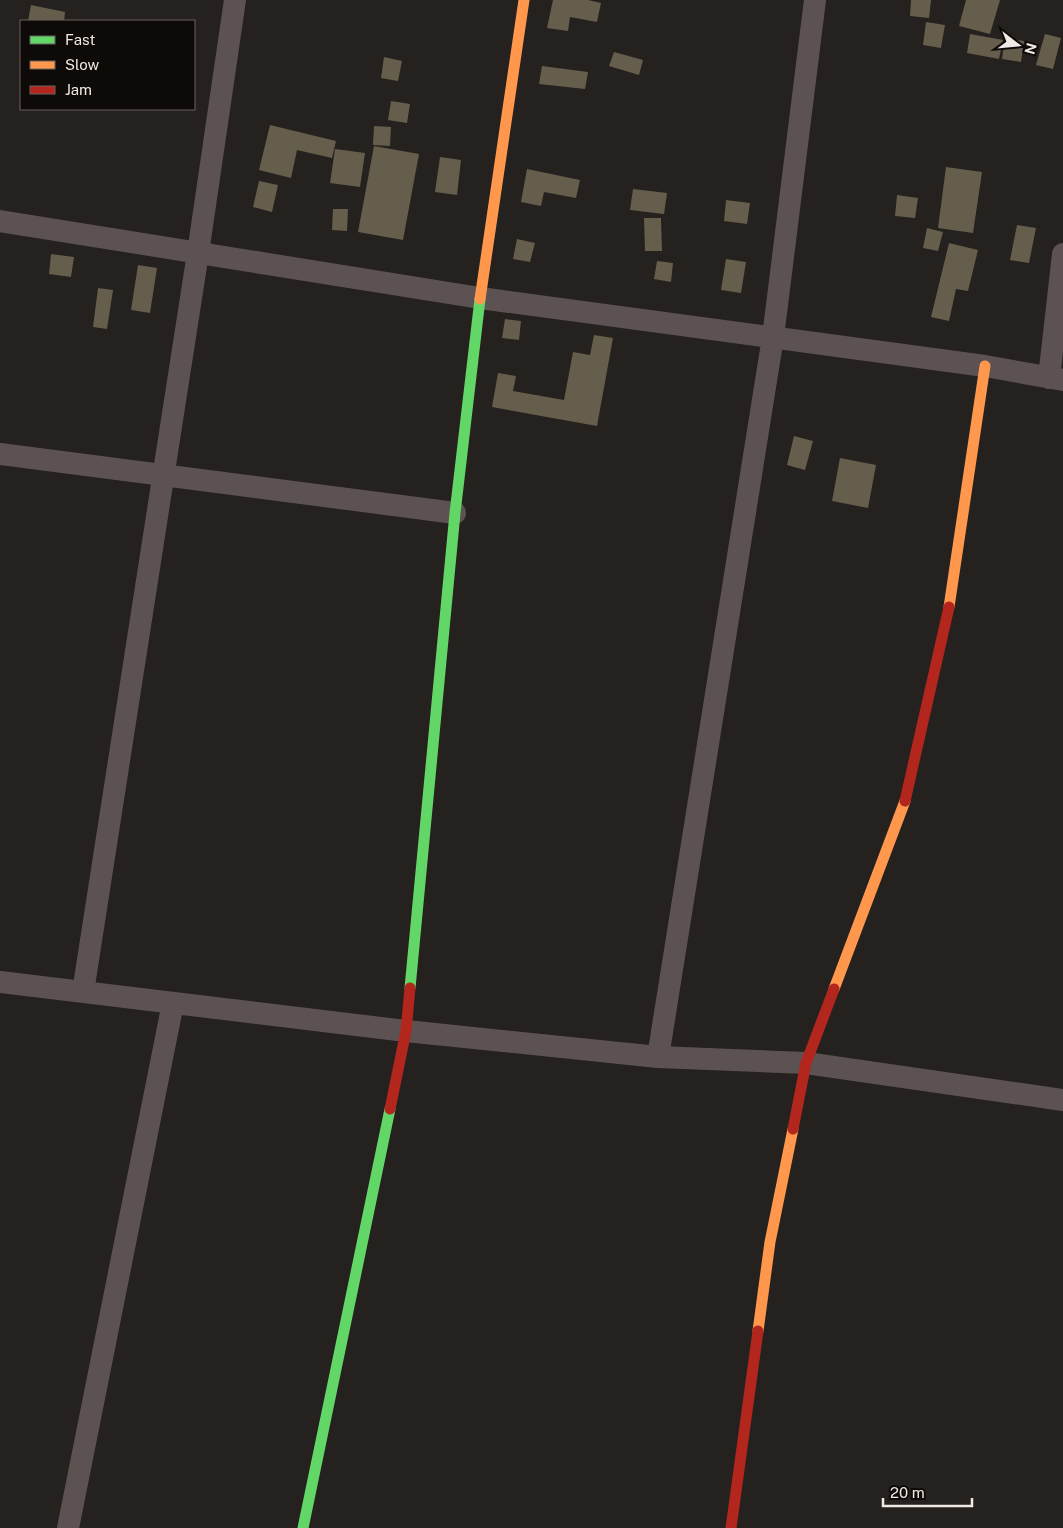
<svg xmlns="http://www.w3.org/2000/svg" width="1063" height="1528" viewBox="0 0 1063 1528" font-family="'Public Sans',sans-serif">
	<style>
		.building { fill: #665e4d }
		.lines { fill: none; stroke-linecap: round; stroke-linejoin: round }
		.street { stroke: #5c5251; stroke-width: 22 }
		.fast { stroke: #63d668; stroke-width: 11 }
		.slow { stroke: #ff974d; stroke-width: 11 }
		.jam { stroke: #b3261e; stroke-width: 11 }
	</style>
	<rect width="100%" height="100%" fill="#24211e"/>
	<!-- building -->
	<path class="building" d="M553 0H588L601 3 597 22 570 17 568 31 547 28Z
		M911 0H931L929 18 910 16Z
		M966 0H1000L990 34 959 26Z
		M31 5 65 12 64 21H28Z
		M926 22 945 25 941 48 923 45Z
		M970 34 1003 40 999 59 967 53Z
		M1045 34 1061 38 1053 69 1036 65Z
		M1005 38 1024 41 1021 62 1002 59Z
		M614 52 643 60 639 75 609 66Z
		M384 57 402 61 398 81 381 78Z
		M542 66 588 72 585 89 539 84Z
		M391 101 410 104 407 123 388 120Z
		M270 125 336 141 332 158 297 150 291 178 259 170Z
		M374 126 391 127 390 146 373 145Z
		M374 146 419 154 403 240 358 232Z
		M335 149 365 153 360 187 330 183Z
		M440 157 461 160 457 195 435 192Z
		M946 167 982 172 973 233 938 228Z
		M527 169 580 180 576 198 544 192 541 206 521 202Z
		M259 181 278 185 272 212 253 207Z
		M633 189 667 193 664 214 630 210Z
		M897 195 918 198 915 218 895 216Z
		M726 200 750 203 747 224 724 221Z
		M333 209H348L347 231 332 230Z
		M644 218H661L662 251H645Z
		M1017 225 1036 228 1029 263 1010 260Z
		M927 228 943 232 938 251 923 248Z
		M517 239 535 243 530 262 513 259Z
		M949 243 978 250 968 291 956 289 949 321 931 317Z
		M51 254 74 257 71 277 49 274Z
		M726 259 746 262 741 293 721 290Z
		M657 261 673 263 671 282 654 279Z
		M138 265 157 268 150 313 131 310Z
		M98 288 113 290 107 329 93 327Z
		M505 319 521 321 519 340 502 338Z
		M594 335 613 338 597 426 492 407 498 373 516 376 513 391 564 400 573 352 590 355Z
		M794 436 813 441 805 470 787 465Z
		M840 458 876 465 868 508 832 501Z"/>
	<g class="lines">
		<!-- street -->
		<path class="street" d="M0 221 480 298 985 366 1063 380
			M1049 378 1063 254
			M0 454 455 513
			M0 982 406 1031 658 1057 806 1063 1063 1100
			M83 992 198 253 235 0
			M658 1057 773 337 815 0
			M68 1528 173 1003"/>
		<!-- fast -->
		<path class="fast" d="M410 988 455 513 480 299
			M303 1528 390 1109"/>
		<!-- slow -->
		<path class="slow" d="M480 299 524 0
			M949 607 985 366
			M834 989 905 801
			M758 1331 770 1242 793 1129"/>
		<!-- jam -->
		<path class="jam" d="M905 801 949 607
			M390 1109 406 1031 410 988
			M793 1129 806 1063 834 989
			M731 1528 758 1331"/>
	</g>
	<!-- legend -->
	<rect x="20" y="20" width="175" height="90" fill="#0e0a08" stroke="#686360"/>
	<rect x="30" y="36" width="25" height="8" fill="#63d668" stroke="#686360"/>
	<text x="65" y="45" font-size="15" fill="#eee9e5">Fast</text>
	<rect x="30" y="61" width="25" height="8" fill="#ff974d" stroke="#686360"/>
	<text x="65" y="70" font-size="15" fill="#eee9e5">Slow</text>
	<rect x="30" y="86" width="25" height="8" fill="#b3261e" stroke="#686360"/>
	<text x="65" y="95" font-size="15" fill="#eee9e5">Jam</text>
	<!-- north arrow -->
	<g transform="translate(1018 45) rotate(106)" stroke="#0e0a08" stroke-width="4" paint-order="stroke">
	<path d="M0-4L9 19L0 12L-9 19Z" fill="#eee9e5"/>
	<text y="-8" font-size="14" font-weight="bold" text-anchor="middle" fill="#eee9e5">N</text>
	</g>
	<!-- scale -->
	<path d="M883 1498v8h89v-8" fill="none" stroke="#eee9e5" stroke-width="2.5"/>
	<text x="890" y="1498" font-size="15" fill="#eee9e5" stroke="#0e0a08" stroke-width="4" paint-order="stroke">20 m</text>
</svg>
